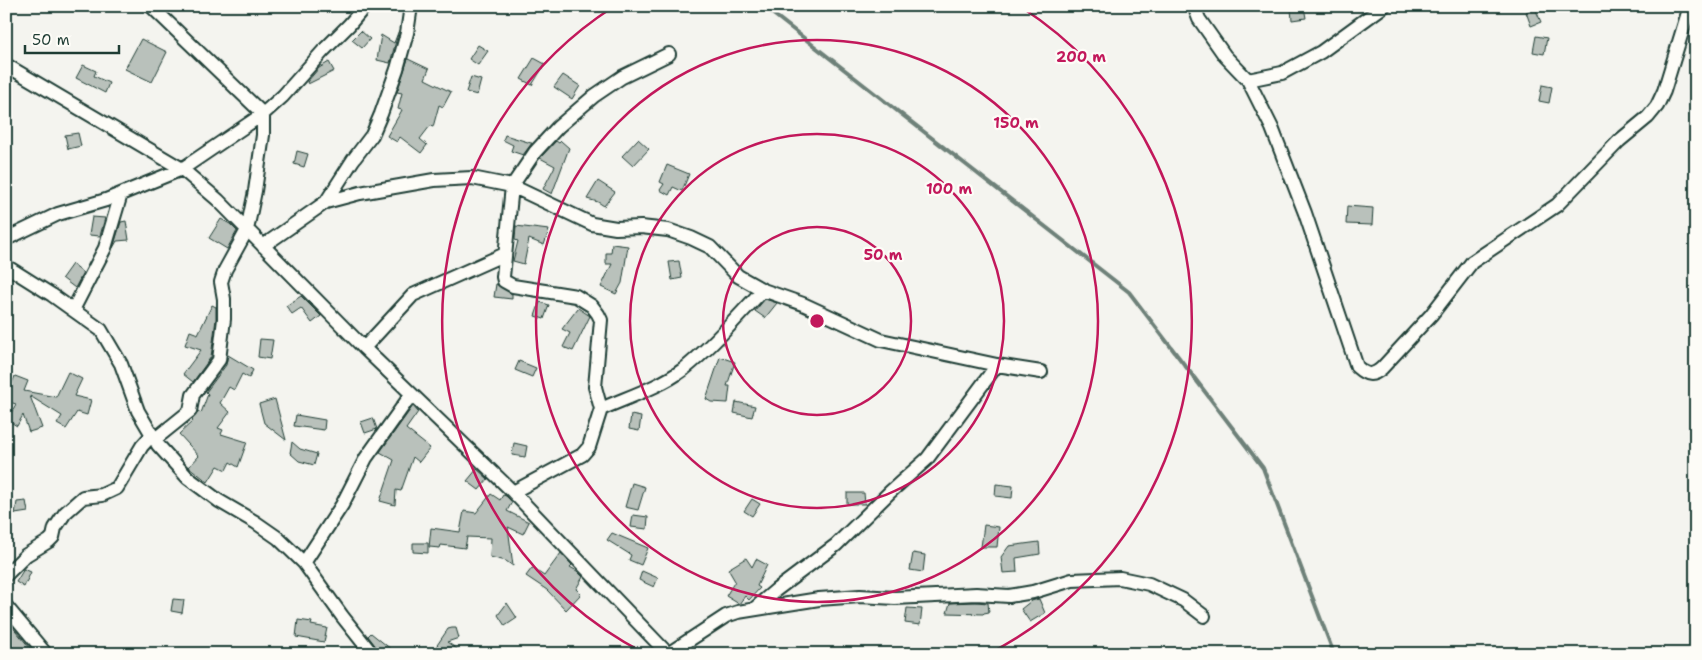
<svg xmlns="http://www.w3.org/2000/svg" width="1702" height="660" viewBox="0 0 1702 660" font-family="'Shantell Sans',sans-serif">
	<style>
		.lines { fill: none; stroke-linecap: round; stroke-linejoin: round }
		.stream { stroke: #6e8179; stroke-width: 4 }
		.building { fill: #b9c1bb; stroke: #1f3d34 }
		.minor-casing { stroke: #1f3d34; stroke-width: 16 }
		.minor { stroke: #fdfcf7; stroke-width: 12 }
		.ring { fill: none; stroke: #c2185b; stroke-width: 2.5 }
		.centre { fill: #c2185b; stroke: #fdfcf7; stroke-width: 2.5 }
		.ring-label { font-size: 15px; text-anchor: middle; font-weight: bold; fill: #c2185b; stroke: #fdfcf7; stroke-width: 4.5; stroke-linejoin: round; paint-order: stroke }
	</style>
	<rect width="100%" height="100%" fill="#f4f4ef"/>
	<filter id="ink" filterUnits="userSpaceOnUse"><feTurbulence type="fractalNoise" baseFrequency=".02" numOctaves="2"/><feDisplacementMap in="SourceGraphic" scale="10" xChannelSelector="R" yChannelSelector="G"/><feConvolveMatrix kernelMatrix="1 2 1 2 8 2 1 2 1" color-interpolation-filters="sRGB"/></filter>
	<g filter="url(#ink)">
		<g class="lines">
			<!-- stream -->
			<path class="stream" d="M763 6 1129 292 1263 468 1334 654"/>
		</g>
		<!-- building -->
		<path class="building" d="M1304 7 1306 18 1292 20 1291 9Z
			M1535 8 1541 22 1531 26 1526 12Z
			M399 30 390 63 377 60 381 35 394 43Z
			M361 31 370 39 362 48 352 40Z
			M1536 36 1547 38 1544 54 1533 52Z
			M141 39 167 52 152 82 125 69Z
			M478 45 488 51 478 65 469 59Z
			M534 58 545 64 532 85 521 79Z
			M408 59 429 69 425 79 451 92 443 107 439 105 433 127 430 126 420 139 427 145 421 153 400 137 397 142 387 136 402 110 398 109 402 93 397 92Z
			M329 62 334 71 308 84 307 82 319 68Z
			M83 65 96 71 94 76 109 83 105 93 76 78Z
			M563 75 580 86 572 99 554 87Z
			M471 77 481 80 477 95 466 92Z
			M1542 85 1552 87 1549 103 1539 101Z
			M78 133 81 146 68 149 65 135Z
			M505 135 531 143H532L523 155 511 151 513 145 503 140Z
			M638 139 649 149 633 166 622 156Z
			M556 141 559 143 561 141 569 148 552 194 543 189 555 166 540 158Z
			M297 151 308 154 304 167 294 164Z
			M667 165 689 174 682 191 673 187 669 195 660 190 664 184 660 182Z
			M598 181 615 192 604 206 598 202 587 199Z
			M1347 206 1373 208 1372 225 1346 224Z
			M92 217 105 218 100 236 89 235Z
			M221 219 230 224 237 231 227 249 209 238Z
			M126 221 129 240 117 241 113 248 121 222Z
			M516 226 549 230 544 245 529 239 524 264 513 261 518 241 515 240Z
			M612 244 628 246 622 283 616 294 601 287 612 264H606V253H611Z
			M679 261 682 278 672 280 669 262Z
			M72 264 83 273 75 288 62 278Z
			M496 284 512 294V299L494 297Z
			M301 296 321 316 312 323 301 308 292 314 286 306Z
			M765 299 777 303 765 318 755 311Z
			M540 302 549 305 544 319 535 316Z
			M212 305 216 307V319L211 357 193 382 183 374 201 350 185 345 190 331 198 334Z
			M578 308 590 316 573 351 563 347 570 333 562 329Z
			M260 339 273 340 270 359 258 357Z
			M228 355 253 370 249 378 242 374 234 390 229 387 220 403 230 412 218 428 223 430 221 434 247 442 238 467 230 462 226 470 218 466 208 482 189 467 199 456 179 434 193 421 192 420 198 411 201 413 208 394 206 392 226 365Z
			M720 357 735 362 727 386H730L728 403 711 402 706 399Z
			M519 361 536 368 532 377 515 370Z
			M68 372 82 379 74 396 91 400 87 415 77 412 66 429 57 424 62 416 30 396 42 428 29 432 23 415 17 426 7 420 16 404 6 401V397L15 376 28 381 24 391 56 397Z
			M275 399 286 440 264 423 259 404Z
			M736 402 755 406 752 417 734 413Z
			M413 406 418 412 406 429 430 448 419 462 413 457 401 491 396 490 395 505 380 501 394 460 380 452Z
			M296 415 325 420 324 430 294 426Z
			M631 415 641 417 639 431 629 429Z
			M373 418 377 429 365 433 361 422Z
			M292 442 300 449 317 454 314 465 299 461 290 453Z
			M514 443 527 446 525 457 512 455Z
			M477 469 488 479 479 490 467 481Z
			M632 483 645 487 638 510 625 507Z
			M996 484 1013 486 1012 498 995 496Z
			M847 493H864L865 504H847Z
			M491 494 500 500 503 495 506 496 512 502 507 511 529 522 523 534 508 527 513 566 506 561 490 557 491 538 467 537 465 548 441 545 440 548 429 547 431 528 460 532 464 511 476 513Z
			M752 499 760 504 752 516 744 511Z
			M26 501 28 512 15 514 17 502Z
			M633 515 648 517 647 529 631 527Z
			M984 525 999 527 997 547H981Z
			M612 533 648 548 641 565 629 560 631 555 607 540Z
			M1039 542 1040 554 1016 558 1017 572 1003 573 1001 557 1009 546Z
			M413 543H428V553L413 552Z
			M561 553 572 565 570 567 577 571 583 577 576 589 581 594 566 610 547 590 526 576 532 568 544 576Z
			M913 553 925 555 923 572 910 570Z
			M746 558 752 567 756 559 767 565 757 586 760 588 749 600 745 596 739 604 726 596 735 581 728 569Z
			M24 569 31 572 24 587 16 582Z
			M642 571 658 578 654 587 639 580Z
			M173 599 184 600 182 613 171 611Z
			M1039 599 1045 613 1030 622 1021 609 1031 601Z
			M976 602 988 603 989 612 984 613 983 614 947 613 950 603Z
			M507 603 517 618 505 626 498 615Z
			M907 608 922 609 920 625 905 623Z
			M6 619 35 654H16L6 644Z
			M298 620 312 622 311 625 327 628 324 642 296 637Z
			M452 628H456L459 638 447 642 464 654H431L448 629Z
			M371 633 397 654H383L380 652 368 636Z"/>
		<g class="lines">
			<!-- minor casing -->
			<g class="minor-casing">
				<path id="minor" d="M151 6 263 114V135L255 191 247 230 225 270 221 282 224 299V319L219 360 193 395 190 411 154 440
					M1194 6 1199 19 1225 56 1248 80 1272 128 1305 213 1357 367C1366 375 1372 377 1382 368L1431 315 1472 262 1557 205 1619 141 1648 117 1657 106 1664 91 1690 6
					M6 65 182 169 218 200 364 348 513 492 668 654
					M1248 80 1282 73 1321 52 1384 6
					M326 202 353 160 372 135 381 114 397 69 407 33 411 6
					M6 239 58 214 106 200 182 169 263 114 283 96 324 50 349 25 365 6
					M263 246 326 202 360 193 434 180 472 178 512 186 592 224 616 228 641 227 668 230 691 238 710 247 738 276 763 290 803 304 881 340 997 365 1041 372
					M6 266 52 295 101 330 121 364 138 411 158 445 188 478 219 501 255 522 278 538 304 563 342 616 372 654
					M73 310 105 248 121 194
					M364 348 413 295 505 254
					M601 409C628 397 660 387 684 369 713 346 737 317 763 290
					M513 492 582 455 589 447 601 409 595 387 601 320 598 314 592 306 576 296 513 286 504 281 503 277 512 186 535 152 558 127 594 96 622 77 669 54
					M304 563 342 505 366 458 411 395
					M6 575 26 555 49 541 53 537 55 528 65 513 83 497 102 495 117 488 142 446 152 435
					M6 606 46 654
					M754 609 776 590 836 545 890 492 927 459 997 365
					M668 654 726 616 738 612 819 599 860 596 895 598 976 594 1009 596 1033 592 1072 580 1120 578 1149 584 1183 600 1204 616"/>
			</g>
			<!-- minor -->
			<use href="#minor" class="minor"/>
		</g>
	</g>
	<!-- distance rings -->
	<g class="ring">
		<circle cx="817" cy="321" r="94"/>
		<circle cx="817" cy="321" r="187"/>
		<circle cx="817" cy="321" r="281"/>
		<path d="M644 653A374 374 0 0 1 613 7M1021 7A374 374 0 0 1 990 653"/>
	</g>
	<circle cx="817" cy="321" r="8" class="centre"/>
	<g class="ring-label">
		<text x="1081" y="62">200 m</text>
		<text x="1016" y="128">150 m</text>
		<text x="949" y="194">100 m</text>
		<text x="883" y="260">50 m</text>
	</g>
	<!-- margin -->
	<rect width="1702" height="660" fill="none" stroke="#fdfcf7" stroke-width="25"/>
	<rect x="12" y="12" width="1677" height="635" fill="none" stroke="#1f3d34" stroke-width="2" filter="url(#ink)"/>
	<!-- scale -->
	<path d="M25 45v8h94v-8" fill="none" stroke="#1f3d34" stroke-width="2.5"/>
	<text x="32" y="45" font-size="15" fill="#1f3d34" stroke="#fdfcf7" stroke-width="4" paint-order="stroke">50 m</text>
</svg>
